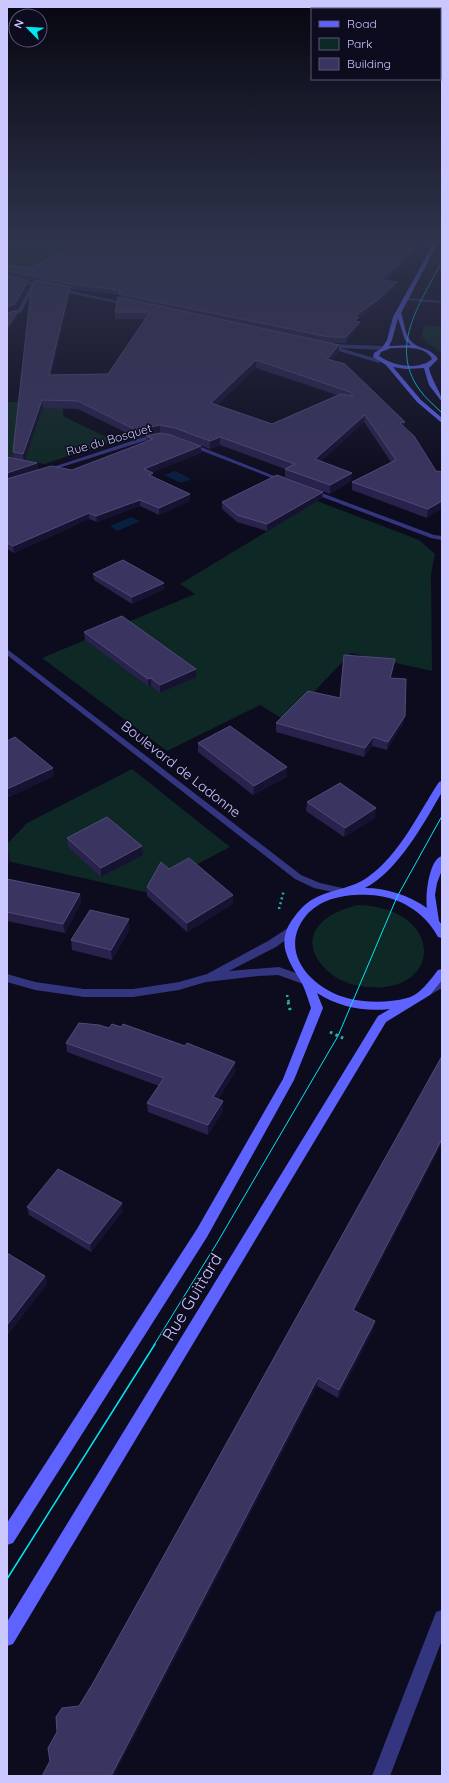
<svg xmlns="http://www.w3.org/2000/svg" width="449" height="1783" viewBox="0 0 449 1783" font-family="Quicksand,sans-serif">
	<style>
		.green { fill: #0e2825 }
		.water { fill: #091f3f }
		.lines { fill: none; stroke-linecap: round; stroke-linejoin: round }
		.path-far1 { stroke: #28b2a3; stroke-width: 2.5; stroke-dasharray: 2 3; stroke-linecap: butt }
		.path { stroke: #28b2a3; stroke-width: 3; stroke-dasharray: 2.5 3.5; stroke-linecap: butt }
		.service { fill: #34357f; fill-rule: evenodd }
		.minor { fill: #34357f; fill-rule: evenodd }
		.tertiary { fill: #34357f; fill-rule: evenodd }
		.secondary { fill: #5e63ff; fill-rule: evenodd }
		.tram-far1 { stroke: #00e7f2; stroke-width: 1 }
		.tram { stroke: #00e7f2; stroke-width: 1.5 }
		.wall { fill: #28224c; fill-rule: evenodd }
		.shaded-wall { fill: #161232 }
		.building { fill: #3a3460; stroke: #504b79; fill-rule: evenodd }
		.labels { text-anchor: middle; stroke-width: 3; stroke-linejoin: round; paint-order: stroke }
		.far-street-label { font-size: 12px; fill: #cbc7ff; stroke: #0d0b1e }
		.street-label { font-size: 14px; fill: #cbc7ff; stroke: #0d0b1e }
		.near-street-label { font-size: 17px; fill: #cbc7ff; stroke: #0d0b1e }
	</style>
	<rect width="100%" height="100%" fill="#0d0b1e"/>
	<!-- green -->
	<path class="green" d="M7 239H84L15 277 7 275Z
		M424 325 442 327V353L426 342 422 336Z
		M7 402H63V416L114 441 44 464 7 457Z
		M317 501 419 540 435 554 431 574 432 671 351 653 286 721 260 705 167 751 42 658 195 594 180 584Z
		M132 769 230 847 190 868 149 893 7 861V844L27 823Z
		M358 905C449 908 442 1000 361 986 344 984 328 975 318 960 299 929 332 911 358 905Z"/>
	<!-- water -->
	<path class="water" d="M175 471 191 479 181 483 164 475Z
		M131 517 140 521 118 531 110 526Z"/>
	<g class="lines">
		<!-- path-far1 -->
		<path class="path-far1" d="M279 909 284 890
			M287 995 289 1003"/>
		<!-- path -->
		<path class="path" d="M288 1002 291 1013
			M330 1032 345 1039"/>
		<!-- service -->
		<path class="service" d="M404 298 442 301V303L406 300Z"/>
		<!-- minor -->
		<path class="minor" d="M7 277 131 304 133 305 131 306 35 286 21 313 7 317V314L17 311 31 285 7 279Z
			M328 344 384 346 387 348 384 350 340 348 381 360 379 363 326 347Z
			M158 434 161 436 160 437 144 441 46 472 41 471 141 438Z
			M187 443H191L287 481 282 482 187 445Z
			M311 489 434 535 442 536V540L431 538 309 492 308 491Z
			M7 649 301 875 320 883 351 890 352 892 351 894 347 895 314 888 295 879 7 655Z
			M442 979V988L430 995H422L421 992 422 989Z
			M442 1610V1640L390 1776H372L436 1612Z"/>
		<!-- tertiary -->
		<path class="tertiary" d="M291 926 295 927 296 930 295 933 276 947 229 971 279 967 310 978 311 981 310 984 306 985 278 975 259 976 206 982 179 990 133 997H84L35 990 7 982V974L35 982 84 989H133L179 982 207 974 268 941Z"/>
		<!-- secondary -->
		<path class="secondary" d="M436 239H440L401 313C404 321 405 334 410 340 418 350 431 347 438 359L429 368C431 380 442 393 442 402L429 385 424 368 406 369 393 367 421 400 442 418V423L417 402 386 365 373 357 374 353 382 348 387 340 393 317ZM398 318 405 340 411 345 389 346 392 340ZM391 348C403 348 426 345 432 359 419 371 393 366 379 356L381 352Z
			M442 781V792C424 823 398 871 365 888 386 888 409 895 427 908 425 896 429 859 442 856V870L437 883 435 895 439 921 442 925V938L438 937C424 911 398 896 369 895 346 894 320 898 305 917 278 952 311 988 347 998 365 1003 389 1003 407 998 419 996 431 979 438 970L442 969V980L430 995 386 1022 13 1644 7 1646V1622L378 1016 390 1009C364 1012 339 1007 317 993L323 1008 294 1080 207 1237 13 1543 7 1545V1523L197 1229 283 1079 311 1008C308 999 305 988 300 980 287 958 275 941 295 916 301 908 308 901 317 897 334 889 353 888 368 877 400 854 418 814 439 782Z"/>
		<!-- tram-far1 -->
		<path class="tram-far1" d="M442 261C422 301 388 345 419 389 425 398 434 405 442 413
			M154 1345 217 1243 338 1036 397 897 442 816"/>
		<!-- tram -->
		<path class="tram" d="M7 1579 155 1344"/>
	</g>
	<!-- wall -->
	<path class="wall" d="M416 248 415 253 386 280 396 287 379 304 358 319 359 327 346 343H328L339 352 332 360 405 422 404 427 436 471 427 518 352 490V482L391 462 364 422 321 461 351 481 330 494 285 477V469L220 445 210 449 176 436 160 433 137 438 78 409 43 408 24 461 37 463 38 470H72L146 442V436L201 453 152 472 153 473V477L190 501 159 515 140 506 97 522 89 519 14 553 7 549V457L14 459 13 452 35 282 19 278 29 286 16 310 7 312V267L34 268ZM70 289 120 295V298L115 312V319H145L108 374 51 375 70 294ZM256 368 337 395 272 424 217 405Z
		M322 498 267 531 237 522 222 509V502Z
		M93 574 164 589 132 604 94 580Z
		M84 632 196 669V677L160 693 151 686 149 687 85 640Z
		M395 659 394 667 391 678 405 716 403 724 387 750 372 746 364 757 276 732V723L340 698Z
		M7 741 54 776 9 797 7 795Z
		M198 743 287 767V777L253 795 198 752Z
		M307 802 375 818 344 837 306 811Z
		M67 838 142 846 143 855 101 877 68 847Z
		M169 869 233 904 187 932 147 896V887Z
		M7 879 80 894 81 903 65 933 7 921Z
		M130 929 112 960 72 950 71 940Z
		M121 1027 235 1062V1072L218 1099 223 1101V1111L208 1135 148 1112 147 1103 159 1086 67 1052 66 1043 109 1028Z
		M27 1207 123 1211 91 1252 29 1215Z
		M7 1253 45 1276 47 1284 9 1333 7 1332Z
		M355 1311 373 1330 338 1398 317 1386 50 1761 79 1706 93 1683Z"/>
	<!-- shaded-wall -->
	<path class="shaded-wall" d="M416 248 415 253 380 285 381 280Z
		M28 281 29 286 16 310 7 312V307Z
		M397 282 396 287 379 304 358 319V323L354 326V317Z
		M70 287V294L49 383V375Z
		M19 310V315L7 335V328Z
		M360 322 359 327 346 343V337Z
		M339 345V352L327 367V359Z
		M256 360V368L211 410V403Z
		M42 400 43 408 24 462 23 454Z
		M365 415 364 422 315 467V459Z
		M405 422 404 430 400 423Z
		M160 425V433L137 438 136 430Z
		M220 437V445L210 449V441Z
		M201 446V453L144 476V469Z
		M37 463 38 470 7 479V473Z
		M153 473V479L149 475Z
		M352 473 351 481 330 494V485Z
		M323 492 322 498 267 531V524Z
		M190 494V501L159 515V508Z
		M140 500V506L97 522 96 516Z
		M442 501V509L427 518 428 509Z
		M89 513V519L14 553 13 546Z
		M164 583V589L132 604V597Z
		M395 659 394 667 389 686 390 678Z
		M196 669V677L160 693V685Z
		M151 678V686L149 687 148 679Z
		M405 716 403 724 387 750 388 742Z
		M373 737 372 746 364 757 365 748Z
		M287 767V777L253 795 254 786Z
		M53 768 54 776 9 797 7 789Z
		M376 808 375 818 344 837 345 828Z
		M142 846 143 855 101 877V868Z
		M9 853 10 862 7 866V855Z
		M80 894 81 903 65 933 63 924Z
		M233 895V904L187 932V923Z
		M129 919 130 929 112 960 111 950Z
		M7 1008 9 1016 8 1017 9 1023 7 1026Z
		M235 1062V1072L213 1106V1097Z
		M223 1101V1111L208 1135V1125Z
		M442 1139V1144L351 1319 353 1310Z
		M122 1203 123 1211 91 1252 90 1244Z
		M45 1276 47 1284 9 1333 7 1325Z
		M375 1321 373 1330 338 1398 339 1390Z
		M318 1378 317 1386 114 1776H111Z"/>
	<!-- building -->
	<path class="building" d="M85 239H352L416 248 381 280 397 282 379 299 354 317H359L354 321 360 322 346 337H329L119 294 120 290 71 284 7 271V267L11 265 34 268V266Z
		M7 275 28 281 15 304 7 307Z
		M36 280 70 287 49 375 108 374 150 312H115L118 297 339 345 327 359 345 364 405 422 400 423 414 436 436 471 442 472V501L428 509 352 482 396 460 365 415 315 459 352 473 330 485 285 469 295 464 220 437 210 441 175 428 160 425 136 430 78 401 42 400 23 454 13 452 31 289ZM256 360 350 392 353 396 341 394 272 424 211 403Z
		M19 310 7 328V313Z
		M160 433 171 435 201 446 144 469 153 473 149 475 190 494 159 508 140 500 96 516 89 513 13 546 7 543V479L51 466 72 470 153 439 146 436Z
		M7 457 37 463 7 473Z
		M277 475 323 492 267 524 237 515 222 502Z
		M123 560 164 583 132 597 93 574Z
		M122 616 196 669 160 685 151 678 148 679 84 632Z
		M344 655 395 659 390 678 406 679 405 716 388 742 373 737 365 748 276 723 308 691 340 698Z
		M230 726 287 767 254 786 198 743Z
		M15 737 53 768 7 789V741Z
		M340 783 376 808 345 828 307 802Z
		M107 817 142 846 101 868 67 838Z
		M189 858 233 895 187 923 147 887 161 862 169 869Z
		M7 879 80 894 63 924 7 912Z
		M90 910 129 919 111 950 71 940Z
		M79 1023 99 1025 109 1028 112 1024 121 1027 123 1024 185 1046 187 1043 235 1062 213 1097 223 1101 208 1125 147 1103 164 1078 66 1043Z
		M442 1056V1139L353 1310 375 1321 339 1390 318 1378 111 1776H42L50 1761 48 1748 57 1732 56 1717 62 1708 79 1706 93 1683Z
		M58 1169 122 1203 90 1244 27 1207Z
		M7 1253 45 1276 7 1325Z"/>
	<!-- sky -->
	<linearGradient id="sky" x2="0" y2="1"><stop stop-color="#070610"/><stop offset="0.49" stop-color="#2f344c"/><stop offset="1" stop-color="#2f344c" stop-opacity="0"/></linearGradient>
	<rect width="449" height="489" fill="url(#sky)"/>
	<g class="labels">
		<!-- far-street labels -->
		<g class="far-street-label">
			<text transform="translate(109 440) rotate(-16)" y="4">Rue du Bosquet</text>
		</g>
		<!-- street labels -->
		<g class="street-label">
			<text transform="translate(181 769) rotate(38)" y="5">Boulevard de Ladonne</text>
		</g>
		<!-- near-street labels -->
		<g class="near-street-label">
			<text transform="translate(192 1297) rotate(-59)" y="6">Rue Guittard</text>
		</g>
	</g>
	<!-- border -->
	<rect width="449" height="1783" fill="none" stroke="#cbc7ff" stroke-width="16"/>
	<!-- legend -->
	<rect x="311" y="8" width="130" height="72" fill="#0d0b1e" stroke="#595678"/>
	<rect x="319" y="21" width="20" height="6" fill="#5e63ff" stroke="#595678"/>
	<text x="347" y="28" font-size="12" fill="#cbc7ff">Road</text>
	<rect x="319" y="38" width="20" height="12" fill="#0e2825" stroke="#595678"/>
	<text x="347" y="48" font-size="12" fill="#cbc7ff">Park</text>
	<rect x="319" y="58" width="20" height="12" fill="#3a3460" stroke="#595678"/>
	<text x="347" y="68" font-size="12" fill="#cbc7ff">Building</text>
	<!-- north arrow -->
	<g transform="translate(28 28) rotate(294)"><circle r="19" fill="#0d0b1e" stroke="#595678"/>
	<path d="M0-3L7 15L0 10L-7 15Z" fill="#00e7f2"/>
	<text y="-6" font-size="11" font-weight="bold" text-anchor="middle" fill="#cbc7ff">N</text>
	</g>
</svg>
